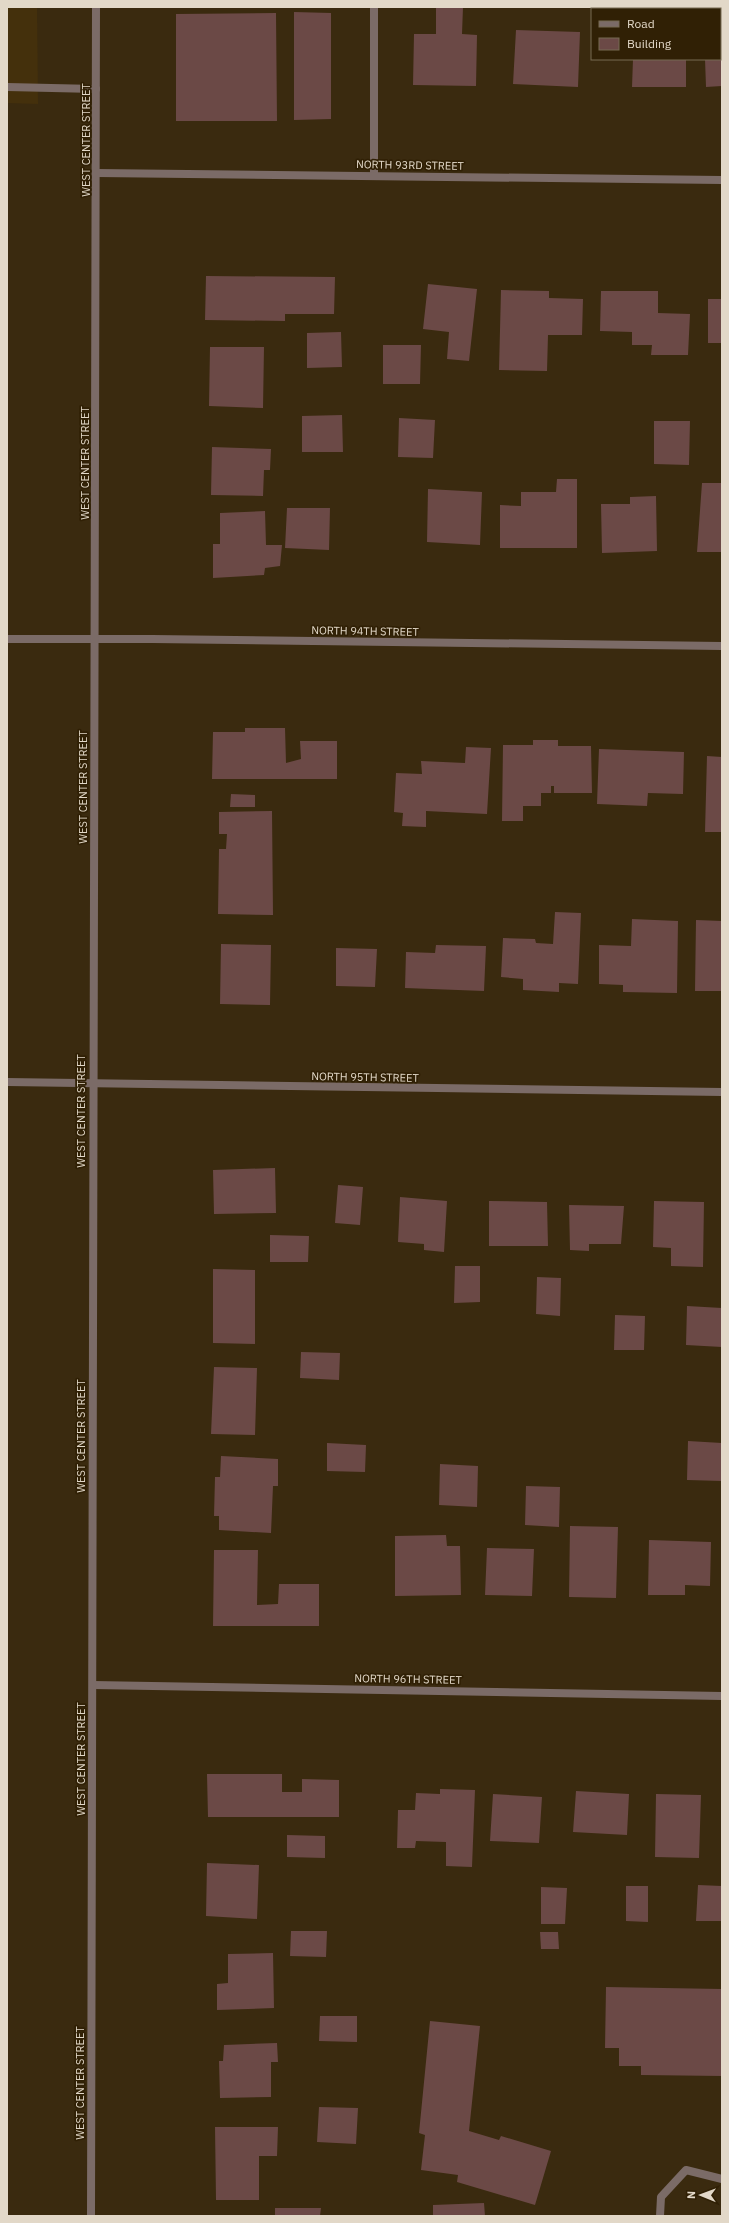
<svg xmlns="http://www.w3.org/2000/svg" width="729" height="2223" viewBox="0 0 729 2223" font-family="'IBM Plex Sans',sans-serif">
	<style>
		.built { fill: #44300c }
		.building { fill: #6b4946 }
		.lines { fill: none; stroke-linecap: round; stroke-linejoin: round }
		.service { stroke: #7b6b67; stroke-width: 8 }
		.minor { stroke: #7b6b67; stroke-width: 8 }
		.tertiary { stroke: #7b6b67; stroke-width: 8 }
		.labels { text-anchor: middle; stroke-width: 3.5; stroke-linejoin: round; paint-order: stroke }
		.street-label { font-size: 11px; fill: #e2d8c8; stroke: #302005 }
	</style>
	<rect width="100%" height="100%" fill="#3a2a0f"/>
	<!-- built -->
	<path class="built" d="M7 7H37L38 104 7 103Z"/>
	<!-- building -->
	<path class="building" d="M436 7H463L462 34 477 35 476 86 413 85 414 34H436Z
		M294 12 331 13V119L294 120Z
		M276 13 277 121H176V14Z
		M516 30 580 32 578 87 513 84Z
		M720 40H722V86L706 87 705 59H720Z
		M633 59H686V87H632Z
		M206 276 335 277 334 314H285V321L205 320Z
		M428 284 477 289 469 361 447 359 449 332 423 329Z
		M501 290 549 291V298L583 299 582 335H548L547 371 499 370Z
		M601 291H658V313L690 314 688 355H651L652 345H632V332L600 331Z
		M708 299H722V343H708Z
		M341 332 342 367 307 368V333Z
		M383 345H421L420 384H383Z
		M210 347H264L263 408 209 406Z
		M342 415 343 452H302V416Z
		M399 418 435 420 433 458 398 457Z
		M654 421H690L689 465 654 464Z
		M212 447 271 449 270 470H264L263 496 211 495Z
		M557 479H577V548H500V505L521 506V492H556Z
		M702 483H722V552H697Z
		M428 489 482 492 480 545 427 542Z
		M656 496 657 551 602 553 601 504H630V497Z
		M287 508H330L329 550 285 548Z
		M265 511 266 545H282L280 566 265 568 264 575 213 578V544H220V513Z
		M245 728H285L286 763 301 759 300 741H337V779H212L213 732H245Z
		M533 740H558V746H591L592 793H554V786H551V793H541V806H523V821H502L503 745H533Z
		M466 747 491 748 487 814 426 811V827L402 826 403 813 394 812 396 773 422 774 421 761 465 763Z
		M599 749 684 752 683 794 648 793 647 806 597 804Z
		M707 756 722 757V832H705Z
		M231 794 255 795V807H230Z
		M272 811 273 915 218 914 219 849H226L227 834H219V812Z
		M555 912 581 913 578 984 559 983V992L523 990V979L501 977 503 938 535 939 536 943 553 944Z
		M632 919 678 921 677 993 623 992V985L599 984V945L631 946Z
		M696 920 722 921V991H695Z
		M221 944 271 945 270 1005 220 1004Z
		M436 945 486 946 484 991 405 988 406 952 435 953Z
		M336 948 377 949 375 987 336 986Z
		M275 1168 276 1213 214 1214 213 1170Z
		M338 1185 363 1187 360 1225 335 1223Z
		M400 1197 447 1201 444 1252 424 1250V1244L398 1242Z
		M489 1201 547 1202 548 1246H489Z
		M654 1201 704 1202 703 1267 671 1266V1248L653 1247Z
		M569 1205 624 1206 621 1244H589V1251L570 1250Z
		M270 1235 309 1236 308 1262H270Z
		M455 1266H480V1302L454 1303Z
		M213 1269 255 1270V1344L213 1343Z
		M537 1277 561 1278 560 1316 536 1314Z
		M687 1306 722 1308V1347L686 1345Z
		M615 1315 645 1316 644 1350H614Z
		M301 1352 340 1353 339 1380 300 1378Z
		M214 1367 257 1368 255 1435 211 1434Z
		M688 1441 722 1443V1481L687 1480Z
		M327 1443 366 1445 365 1472 327 1471Z
		M221 1456 278 1459V1486H273L271 1533 219 1530V1516H214L215 1477H220Z
		M440 1464 478 1466 477 1507 439 1505Z
		M526 1486 560 1487 559 1527 525 1525Z
		M570 1526 618 1527 616 1598 569 1597Z
		M446 1535 447 1546H460L461 1595 395 1596V1536Z
		M649 1540 711 1542 710 1586 685 1585V1595H648Z
		M487 1548 534 1549 532 1596 485 1595Z
		M214 1550H258L257 1605 278 1604 279 1584H319V1626H213Z
		M207 1774H282V1792H302V1779L339 1780V1817H208Z
		M440 1789 475 1790 472 1867 446 1866V1842L416 1841 415 1848H397L398 1810H415L416 1793 440 1794Z
		M576 1791 629 1794 627 1835 573 1832Z
		M493 1794 542 1797 539 1843 490 1841Z
		M656 1794 701 1795 699 1858 655 1857Z
		M287 1835 325 1836V1858L287 1857Z
		M207 1863 259 1865 257 1919 206 1916Z
		M698 1885 722 1886V1921H696Z
		M626 1886H648V1922L626 1921Z
		M541 1887 567 1888 565 1924H541Z
		M291 1931H327L326 1957 290 1956Z
		M540 1932H558L559 1949H541Z
		M273 1953 274 2008 217 2010V1984L228 1983V1954Z
		M606 1987 722 1989V2076L641 2075V2066H619V2048H605Z
		M320 2016H357V2042L319 2041Z
		M430 2021 480 2026 469 2131 499 2140 501 2136 551 2151 535 2205 457 2182 458 2175 421 2170 425 2135 419 2133Z
		M277 2043 278 2062H271V2097L220 2098 219 2061H223L224 2045Z
		M319 2107 358 2108 356 2144 317 2142Z
		M215 2127H278L277 2156H259V2200H216Z
		M484 2203 485 2216H433V2205Z
		M275 2208H321L320 2216H275Z"/>
	<g class="lines">
		<!-- service -->
		<path class="service" d="M374 7V176
			M7 87 96 89"/>
		<!-- minor -->
		<path class="minor" d="M97 173 722 180
			M7 639H152L722 646
			M7 1082 722 1092
			M93 1685 722 1696
			M660 2216 661 2197 686 2170 722 2179"/>
		<!-- tertiary -->
		<path class="tertiary" d="M91 2216 96 7"/>
	</g>
	<g class="labels">
		<!-- street labels -->
		<g class="street-label">
			<text transform="translate(86 140) rotate(-90)" y="4">WEST CENTER STREET</text>
			<text transform="translate(410 165) rotate(1)" y="4">NORTH 93RD STREET</text>
			<text transform="translate(85 463) rotate(-90)" y="4">WEST CENTER STREET</text>
			<text transform="translate(365 631) rotate(1)" y="4">NORTH 94TH STREET</text>
			<text transform="translate(83 787) rotate(-90)" y="4">WEST CENTER STREET</text>
			<text transform="translate(365 1077) rotate(1)" y="4">NORTH 95TH STREET</text>
			<text transform="translate(81 1111) rotate(-90)" y="4">WEST CENTER STREET</text>
			<text transform="translate(81 1436) rotate(-90)" y="4">WEST CENTER STREET</text>
			<text transform="translate(408 1679) rotate(1)" y="4">NORTH 96TH STREET</text>
			<text transform="translate(81 1759) rotate(-90)" y="4">WEST CENTER STREET</text>
			<text transform="translate(80 2083) rotate(-90)" y="4">WEST CENTER STREET</text>
		</g>
	</g>
	<!-- border -->
	<rect width="729" height="2223" fill="none" stroke="#e2d8c8" stroke-width="16"/>
	<!-- legend -->
	<rect x="591" y="8" width="130" height="52" fill="#302005" stroke="#776a53"/>
	<rect x="599" y="21" width="20" height="6" fill="#7b6b67" stroke="#776a53"/>
	<text x="627" y="28" font-size="12" fill="#e2d8c8">Road</text>
	<rect x="599" y="38" width="20" height="12" fill="#6b4946" stroke="#776a53"/>
	<text x="627" y="48" font-size="12" fill="#e2d8c8">Building</text>
	<!-- north arrow -->
	<g transform="translate(701 2195) rotate(271)" stroke="#302005" stroke-width="3" paint-order="stroke">
	<path d="M0-3L7 15L0 10L-7 15Z" fill="#e2d8c8"/>
	<text y="-6" font-size="11" font-weight="bold" text-anchor="middle" fill="#e2d8c8">N</text>
	</g>
</svg>
